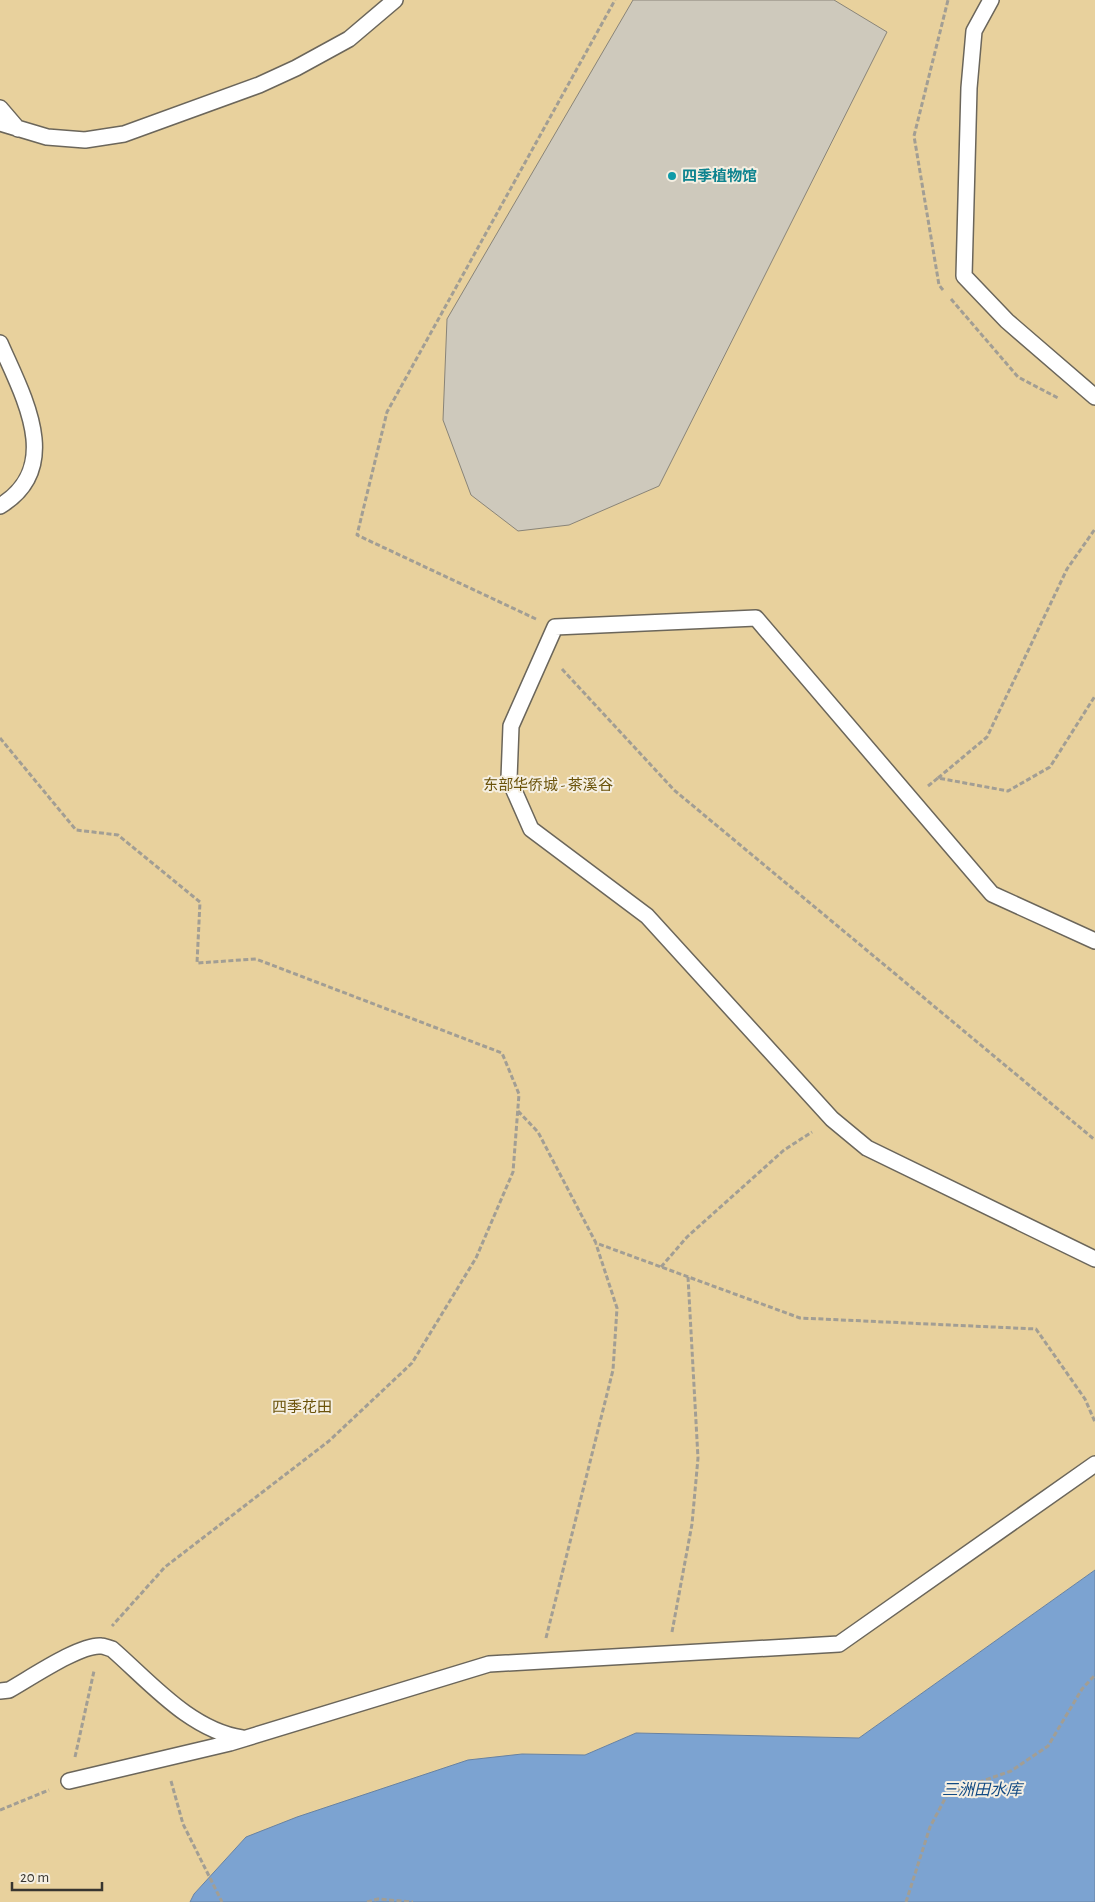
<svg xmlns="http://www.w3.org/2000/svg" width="1095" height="1902" viewBox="0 0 1095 1902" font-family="'Alegreya Sans','Noto Sans SC',sans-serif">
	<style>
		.green { fill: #e8d19d }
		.water { fill: #7ca3d1; stroke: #6882a1 }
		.building { fill: #cec9bc; stroke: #898478 }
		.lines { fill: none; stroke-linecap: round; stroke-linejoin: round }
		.service-casing { stroke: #6b665b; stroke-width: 18 }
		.path { stroke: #a29e94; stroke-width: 3; stroke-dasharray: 5 2.5; stroke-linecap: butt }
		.service { stroke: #fff; stroke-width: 15 }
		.culture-dot { fill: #0f9aa8; stroke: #f5efe2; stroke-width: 2 }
		.labels { text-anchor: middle; stroke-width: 4; stroke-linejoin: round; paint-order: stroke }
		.culture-label { font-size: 15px; font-weight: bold; fill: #0d838f; stroke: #f5efe2; text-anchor: start }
		.park-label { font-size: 15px; fill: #6b530b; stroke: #f5efe2 }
		.water-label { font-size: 16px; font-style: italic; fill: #114a83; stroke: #f5efe2 }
	</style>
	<rect width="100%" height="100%" fill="#f5efe2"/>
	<!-- green -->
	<path class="green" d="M0 0H1095V1570L859 1738 636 1733 585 1755 522 1754 246 1837 194 1894 190 1902H0Z"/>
	<!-- water -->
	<path class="water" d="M1095 1570V1902H190L194 1894 246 1837 297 1817 468 1760 522 1754 585 1755 636 1733 859 1738Z"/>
	<!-- building -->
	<path class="building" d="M633 0H834L887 32 659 486 569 525 518 531 471 495 443 420 447 319Z"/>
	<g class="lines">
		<!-- service casing -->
		<g class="service-casing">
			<path id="service" d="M991 0 974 31 969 88 964 276 1007 321 1095 397
				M0 108 18 129
				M0 123 47 137 85 140 124 134 259 85 296 68 349 39 395 0
				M0 343C22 394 65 467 0 506
				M1095 941 992 894 756 618 555 627 511 726 509 779 531 829 647 916 832 1119 867 1148 1095 1259
				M0 1691 9 1690C29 1679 80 1644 101 1646 104 1646 108 1648 112 1649 150 1682 190 1730 242 1738
				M69 1781 230 1743 489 1664 839 1644 1095 1464"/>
		</g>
		<!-- path -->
		<path class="path" d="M943 290 939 285 914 136 948 0
			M951 299 1018 377 1058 398
			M536 619 357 535 387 412 615 0
			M562 669 674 790 1095 1140
			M0 738 76 830 118 835 200 902 197 963 256 959 502 1053 519 1094 513 1172 476 1258 412 1363 329 1441 165 1567 112 1626
			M938 778 987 737 1067 569 1095 529
			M928 786 938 778 1008 791 1050 767 1095 696
			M518 1111 538 1132 596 1243 800 1318 1036 1329 1085 1399 1095 1422
			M661 1267 687 1237 784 1150 812 1132
			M672 1632 692 1524 698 1458 688 1277
			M546 1638 613 1370 617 1308 596 1244
			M75 1757 94 1671
			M171 1781 183 1824 222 1902
			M0 1810 49 1790
			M367 1902 378 1899 413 1902
			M906 1902 930 1827 948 1793 1011 1771 1048 1746 1082 1689 1095 1675"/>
		<!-- service -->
		<use href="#service" class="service"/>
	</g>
	<!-- markers -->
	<circle class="culture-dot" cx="672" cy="176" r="5"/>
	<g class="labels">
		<!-- culture labels -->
		<g class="culture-label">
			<text x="682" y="181">四季植物馆</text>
		</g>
		<!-- park labels -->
		<g class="park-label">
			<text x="548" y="790">东部华侨城 - 茶溪谷</text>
			<text x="302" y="1412">四季花田</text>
		</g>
		<!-- water labels -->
		<g class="water-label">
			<text x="982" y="1795">三洲田水库</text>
		</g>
	</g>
	<!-- scale -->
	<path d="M12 1882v8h90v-8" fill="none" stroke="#383630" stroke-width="2.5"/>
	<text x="20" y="1882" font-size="15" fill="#383630" stroke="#f5efe2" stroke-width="4" paint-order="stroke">20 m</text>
</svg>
